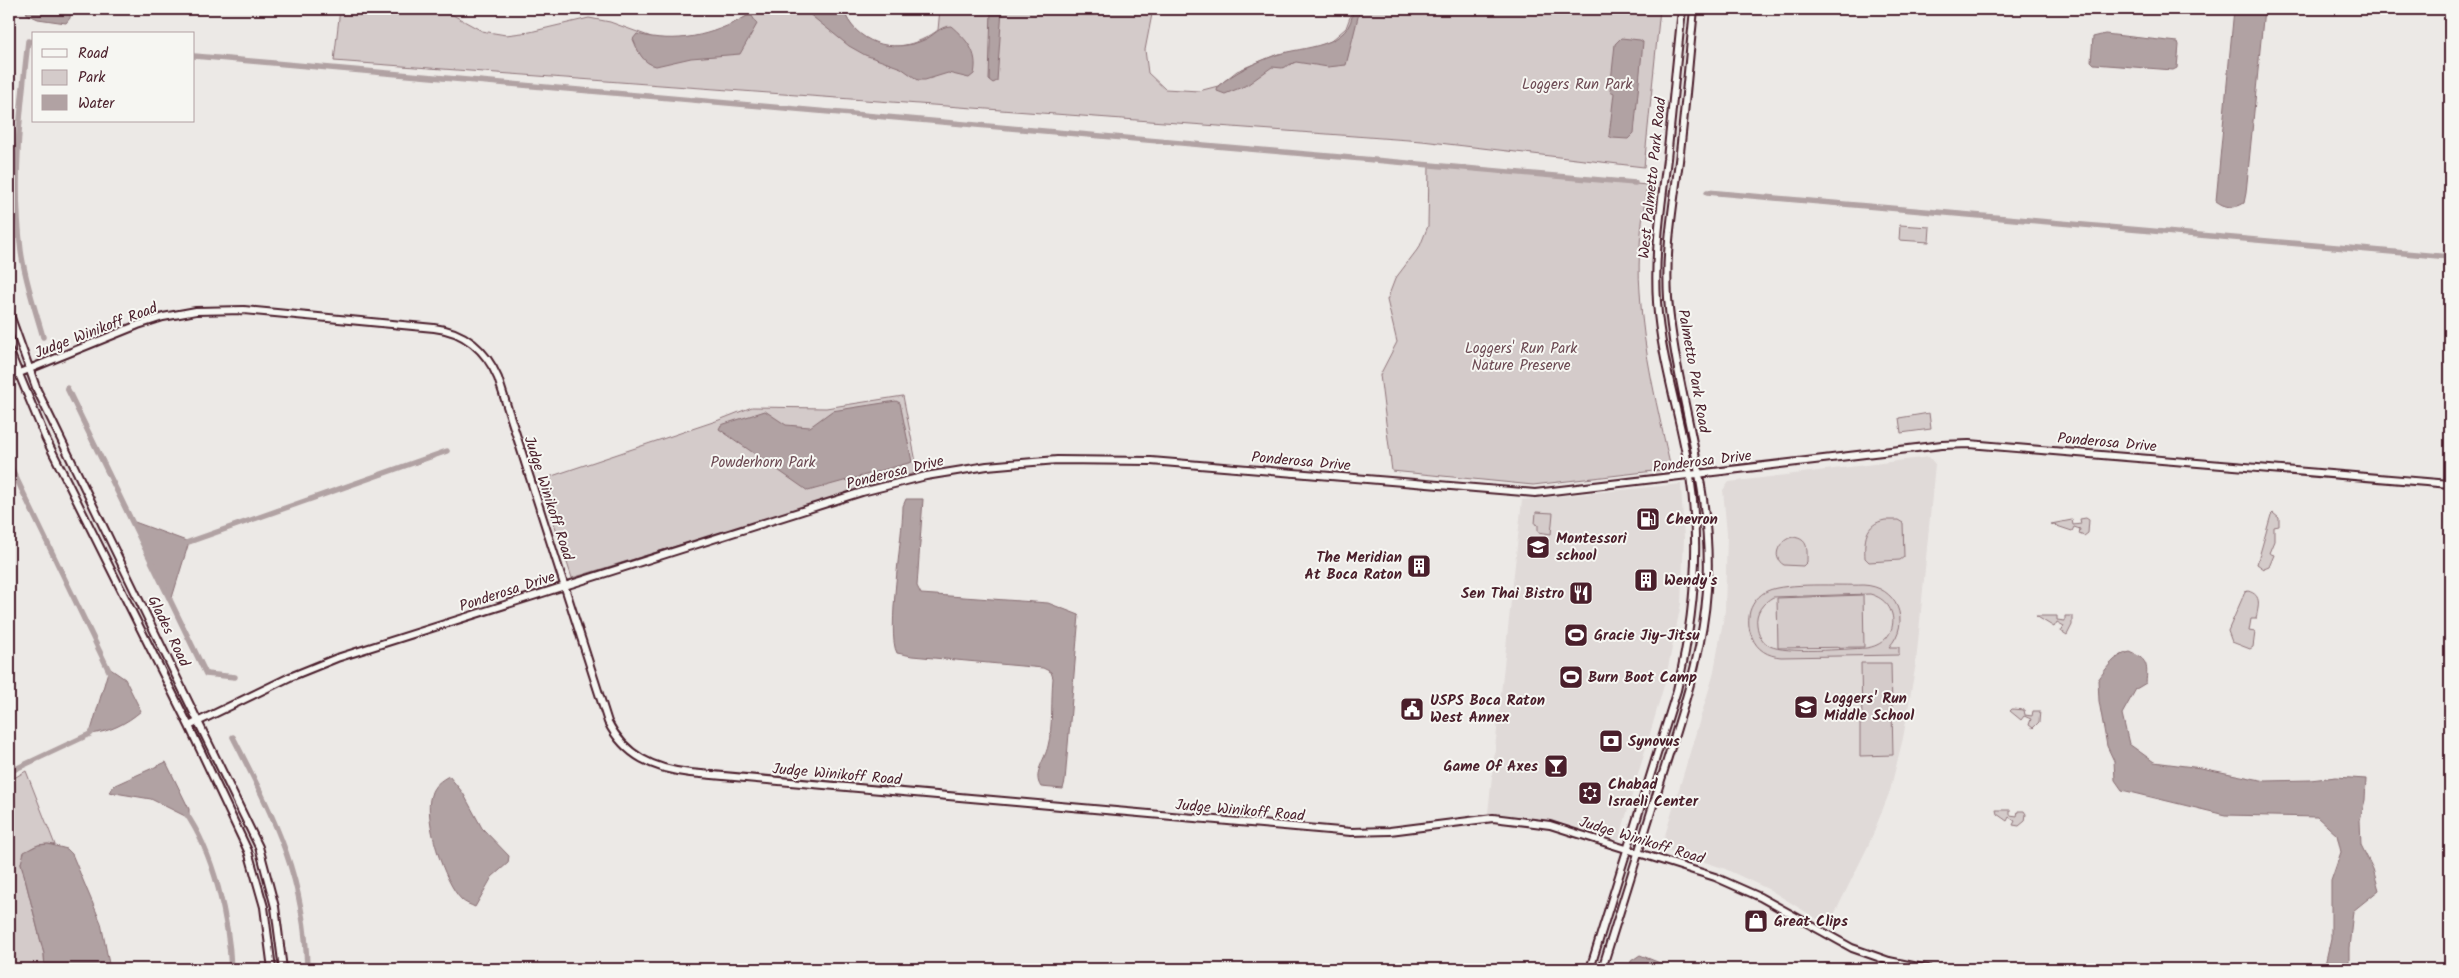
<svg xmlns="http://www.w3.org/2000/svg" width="2459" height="978" viewBox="0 0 2459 978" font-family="Kalam,sans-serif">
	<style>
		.built { fill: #e0dad8 }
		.green { fill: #d4cbca; stroke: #8f757a; fill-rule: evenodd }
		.water { fill: #b1a2a3; stroke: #886e73 }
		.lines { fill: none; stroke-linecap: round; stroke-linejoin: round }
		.canal { stroke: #b1a2a3; stroke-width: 5.5 }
		.minor-casing { stroke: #4a1f2b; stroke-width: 10 }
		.minor { stroke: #f6f6f2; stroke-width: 6 }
		.labels { text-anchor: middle; stroke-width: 4; stroke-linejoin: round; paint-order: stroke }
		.park-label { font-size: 15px; fill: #6c4a53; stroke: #f6f6f2 }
		.street-label { font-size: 15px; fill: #4a1f2b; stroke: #f6f6f2 }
		.poi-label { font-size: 15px; font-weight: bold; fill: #4a1f2b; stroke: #f6f6f2; text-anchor: start }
	</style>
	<rect width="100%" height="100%" fill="#ece9e6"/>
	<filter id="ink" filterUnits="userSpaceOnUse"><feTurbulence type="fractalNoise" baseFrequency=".02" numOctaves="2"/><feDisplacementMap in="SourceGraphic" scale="10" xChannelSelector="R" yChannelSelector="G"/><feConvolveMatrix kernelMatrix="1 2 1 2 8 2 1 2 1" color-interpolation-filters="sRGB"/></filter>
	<g filter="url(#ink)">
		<!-- built -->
		<path class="built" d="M1929 457 1935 464 1916 663 1903 738 1890 791 1869 844 1832 919 1822 922 1770 890 1723 868 1667 850 1663 842 1713 676 1725 610 1727 534 1723 490 1729 482Z
			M1681 484 1684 538 1681 604 1665 682 1619 840 1560 822 1488 813 1522 500Z"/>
		<!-- green -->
		<path class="green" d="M340 9H442L482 31 506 35 530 32 589 18 610 22 654 38 675 40 703 36 728 27 747 16 749 9H843C859 53 905 55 938 30L940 9H1153L1145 50 1148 73 1165 89 1199 91 1218 86 1237 71 1278 54 1314 48 1331 41 1346 28 1353 9H1660L1644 167 1422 141 334 61Z
			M1429 165 1647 185C1642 220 1637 256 1640 292 1643 351 1658 410 1671 469L1533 485 1392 471 1380 375 1397 342 1387 300 1395 279 1420 246 1428 226Z
			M1900 225 1930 227 1929 242 1899 240Z
			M903 396 918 472 572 578 540 480 719 420 752 407 826 408Z
			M1929 413 1931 429 1901 433 1899 418Z
			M1536 512 1553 513 1551 534 1538 532V525L1535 524Z
			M2273 513 2279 518V526L2274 527V541L2269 553 2274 555 2269 567 2264 569 2257 564 2271 515Z
			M2086 518 2089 520 2088 533 2084 536 2079 534 2080 529 2074 527 2072 531 2051 524 2072 520 2073 525 2081 524 2080 519Z
			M1885 520H1898L1903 523 1904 557 1900 560 1869 562 1865 558C1864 540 1865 524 1885 520Z
			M1793 537C1809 539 1807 549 1807 562L1803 566 1784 565C1770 557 1780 539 1793 537Z
			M1863 585C1897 586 1912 622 1889 647H1899V655L1781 657C1768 656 1757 650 1752 637 1748 629 1748 619 1750 611 1753 602 1759 595 1767 591 1787 582 1840 586 1863 585ZM1870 594C1903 603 1899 644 1866 648 1846 649 1785 654 1770 646 1762 642 1758 634 1757 625 1755 612 1763 603 1773 597Z
			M2248 591C2263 595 2258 607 2256 619H2251L2249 631 2255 632 2253 647 2250 649 2232 642 2228 631 2245 592Z
			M1863 595 1864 647 1778 648 1777 598Z
			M2036 616H2057V620L2065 621V616H2072V625L2067 635 2061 631 2064 626 2057 622 2054 627Z
			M1861 663H1891L1893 755 1860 756V724H1862Z
			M2012 709 2024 710 2025 715 2032 716 2033 711H2040L2039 722 2033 728 2029 725 2031 719 2024 716 2021 720 2010 711Z
			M26 771 55 845C39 842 26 847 21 863L44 954 45 969H9V781Z
			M1996 810H2010V815L2017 816 2018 811H2024L2026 814 2025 821 2019 826 2013 825 2015 821 2009 817 2007 821 1997 814Z"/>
		<!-- water -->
		<path class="water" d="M26 9H71L70 18 66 23 38 19 27 14Z
			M803 9H843C855 43 892 54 924 40 934 36 939 26 951 26 966 39 979 52 974 74L969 78 948 73 925 80H918L901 68 865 55 849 46Z
			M991 9H1002L997 81 993 83 989 80Z
			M1353 9H1360L1346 65 1328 67 1296 62 1282 68 1272 67 1247 85 1225 94 1217 91 1218 86C1235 72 1254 63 1276 55 1303 46 1352 49 1353 9Z
			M2234 9H2264L2246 193 2244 203C2235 209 2225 208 2216 201Z
			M747 16H752L757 24 740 54 691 58 656 66C642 63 638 51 633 39L637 34C677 44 711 36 747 16Z
			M2105 34 2178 42 2179 45 2177 68 2173 70 2094 64 2091 61 2093 37Z
			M1621 38 1640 40 1643 42 1634 133 1628 139 1612 138 1609 136 1614 93 1610 91 1615 44Z
			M896 401 900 403 912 462 808 491 719 429 721 425 765 411 786 425 810 427 832 411Z
			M906 499H923L917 586 921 594 1048 603 1079 615 1065 781 1063 789 1041 787C1032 774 1045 760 1048 746 1053 727 1051 699 1053 678L1051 672 1043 668 912 656 897 653C886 634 903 535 903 506Z
			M132 521 189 542 171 601Z
			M2130 652C2147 659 2148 664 2146 683L2136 689 2122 714 2129 744 2154 762 2201 768 2266 781 2310 780 2336 777 2366 779 2365 800 2360 820 2361 845 2373 869 2379 890 2353 911 2349 948V969H2324L2331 938V881L2341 852 2337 835 2317 817 2225 815 2122 790 2115 780 2114 761 2107 746 2099 701 2098 680C2107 668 2114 655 2130 652Z
			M109 668 125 679 141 711C126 724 109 732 90 734Z
			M166 762 189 809V818L151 799 109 792 115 785Z
			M449 776 463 793 482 828 509 856 508 863 492 877 475 907C471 905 465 903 462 900 444 883 423 818 431 795 433 786 441 780 449 776Z
			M48 844 67 849 72 854 101 923 110 969H45L44 954 21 863 24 852 38 845Z
			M1640 955 1675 969H1629L1631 961Z"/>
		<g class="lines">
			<!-- canal -->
			<path class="canal" d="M34 42 28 41C20 112 12 181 21 251 25 280 35 309 43 337
				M194 56 1635 183
				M1707 192 2450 257
				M67 388 206 674 235 677
				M9 463 111 675
				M183 544 447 451
				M233 737C274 818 305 876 307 969
				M9 772 90 734 95 729
				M185 812C214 853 229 920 231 969"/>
			<!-- minor casing -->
			<g class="minor-casing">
				<path id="minor" d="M9 312 37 390 259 847 275 907 283 969
					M9 350 46 439 189 726 248 851 264 907 272 969
					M17 374 138 325 163 317 196 311 244 310 434 328C464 331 486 350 498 378L608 722C625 756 654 769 690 773L1351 832 1390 831 1493 818 1550 825 1715 877 1760 897 1852 948 1889 961 1928 969
					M189 726 290 677 337 658 862 492 926 476 987 466 1057 460 1151 461 1535 493 1942 445 1969 444 2450 484
					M1590 969 1677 690C1694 619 1701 548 1690 476 1681 418 1661 361 1657 302 1654 253 1661 207 1667 159 1672 109 1677 59 1682 9
					M1602 969C1623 902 1644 834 1665 767 1683 708 1703 652 1707 590 1714 486 1676 399 1668 298 1665 250 1673 208 1679 161 1685 110 1689 59 1694 9"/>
			</g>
			<!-- minor -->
			<use href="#minor" class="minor"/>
		</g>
	</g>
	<!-- icons -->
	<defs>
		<g id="fuel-square" transform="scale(1.25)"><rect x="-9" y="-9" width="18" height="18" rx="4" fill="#4a1f2b" stroke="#f6f6f2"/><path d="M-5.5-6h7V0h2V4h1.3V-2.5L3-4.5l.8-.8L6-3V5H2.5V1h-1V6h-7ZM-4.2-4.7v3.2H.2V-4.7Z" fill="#fff"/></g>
		<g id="school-square" transform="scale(1.25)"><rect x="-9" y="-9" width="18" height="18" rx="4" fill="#4a1f2b" stroke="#f6f6f2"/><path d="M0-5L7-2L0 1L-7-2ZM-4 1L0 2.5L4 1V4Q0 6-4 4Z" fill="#fff"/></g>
		<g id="building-square" transform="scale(1.25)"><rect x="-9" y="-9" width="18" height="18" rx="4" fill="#4a1f2b" stroke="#f6f6f2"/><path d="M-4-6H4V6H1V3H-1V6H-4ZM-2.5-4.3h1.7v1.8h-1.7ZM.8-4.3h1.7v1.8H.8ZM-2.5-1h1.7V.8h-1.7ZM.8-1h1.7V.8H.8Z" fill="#fff"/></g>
		<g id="restaurant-square" transform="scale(1.25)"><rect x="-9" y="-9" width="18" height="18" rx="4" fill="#4a1f2b" stroke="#f6f6f2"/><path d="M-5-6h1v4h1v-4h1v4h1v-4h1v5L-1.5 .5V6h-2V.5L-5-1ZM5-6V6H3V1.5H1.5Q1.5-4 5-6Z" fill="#fff"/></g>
		<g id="stadium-square" transform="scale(1.25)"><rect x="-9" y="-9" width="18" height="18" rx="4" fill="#4a1f2b" stroke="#f6f6f2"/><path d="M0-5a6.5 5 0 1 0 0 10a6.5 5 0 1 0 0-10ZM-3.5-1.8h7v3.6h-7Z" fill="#fff"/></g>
		<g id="civic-square" transform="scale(1.25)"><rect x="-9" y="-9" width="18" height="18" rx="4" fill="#4a1f2b" stroke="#f6f6f2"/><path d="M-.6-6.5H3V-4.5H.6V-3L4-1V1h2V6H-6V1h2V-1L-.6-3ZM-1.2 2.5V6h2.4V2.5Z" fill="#fff"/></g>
		<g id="bank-square" transform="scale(1.25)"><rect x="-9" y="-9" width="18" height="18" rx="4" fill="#4a1f2b" stroke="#f6f6f2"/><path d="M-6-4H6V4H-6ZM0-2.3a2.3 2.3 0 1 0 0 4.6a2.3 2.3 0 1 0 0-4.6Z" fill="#fff"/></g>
		<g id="bar-square" transform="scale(1.25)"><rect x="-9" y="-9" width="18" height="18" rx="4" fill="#4a1f2b" stroke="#f6f6f2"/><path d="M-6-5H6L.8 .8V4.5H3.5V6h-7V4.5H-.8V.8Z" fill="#fff"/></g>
		<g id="synagogue-square" transform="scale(1.25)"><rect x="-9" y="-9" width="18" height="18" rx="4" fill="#4a1f2b" stroke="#f6f6f2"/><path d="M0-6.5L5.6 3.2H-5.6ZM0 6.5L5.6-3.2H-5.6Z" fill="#fff"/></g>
		<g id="shop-square" transform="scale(1.25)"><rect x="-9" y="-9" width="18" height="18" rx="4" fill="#4a1f2b" stroke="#f6f6f2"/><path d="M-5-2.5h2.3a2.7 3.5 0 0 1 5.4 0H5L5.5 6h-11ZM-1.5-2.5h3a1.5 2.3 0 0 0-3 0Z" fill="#fff"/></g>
	</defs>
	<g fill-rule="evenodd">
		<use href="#fuel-square" x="1648" y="519"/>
		<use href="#school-square" x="1538" y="547"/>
		<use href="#building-square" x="1419" y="566"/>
		<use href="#building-square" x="1646" y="580"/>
		<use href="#restaurant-square" x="1581" y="593"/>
		<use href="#stadium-square" x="1576" y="635"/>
		<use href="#stadium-square" x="1571" y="677"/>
		<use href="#school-square" x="1806" y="707"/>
		<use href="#civic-square" x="1412" y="709"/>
		<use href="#bank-square" x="1611" y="741"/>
		<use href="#bar-square" x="1556" y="766"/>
		<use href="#synagogue-square" x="1590" y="793"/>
		<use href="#shop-square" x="1756" y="921"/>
	</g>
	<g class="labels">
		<!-- park labels -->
		<g class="park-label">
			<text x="1577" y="89">Loggers Run Park</text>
			<text x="1521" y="353">Loggers' Run Park<tspan x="1521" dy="17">Nature Preserve</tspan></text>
			<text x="763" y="467">Powderhorn Park</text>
		</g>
		<!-- street labels -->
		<g class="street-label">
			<text transform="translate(1652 178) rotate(-84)" y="5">West Palmetto Park Road</text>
			<text transform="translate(96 330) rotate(-21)" y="5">Judge Winikoff Road</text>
			<text transform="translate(1694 371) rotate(80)" y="5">Palmetto Park Road</text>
			<text transform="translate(2107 442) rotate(5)" y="5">Ponderosa Drive</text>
			<text transform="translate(1301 461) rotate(5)" y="5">Ponderosa Drive</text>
			<text transform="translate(1702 461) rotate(-7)" y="5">Ponderosa Drive</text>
			<text transform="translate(895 472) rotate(-14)" y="5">Ponderosa Drive</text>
			<text transform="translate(549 498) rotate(72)" y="5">Judge Winikoff Road</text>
			<text transform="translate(507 591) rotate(-18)" y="5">Ponderosa Drive</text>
			<text transform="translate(169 631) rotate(64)" y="5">Glades Road</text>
			<text transform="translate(837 774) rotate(5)" y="5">Judge Winikoff Road</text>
			<text transform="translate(1240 810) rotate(5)" y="5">Judge Winikoff Road</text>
			<text transform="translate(1642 840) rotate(17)" y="5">Judge Winikoff Road</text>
		</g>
		<!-- poi labels -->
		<g class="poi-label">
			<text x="1666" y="524">Chevron</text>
			<text x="1556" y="543">Montessori<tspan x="1556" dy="17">school</tspan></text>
			<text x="1402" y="562" text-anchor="end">The Meridian<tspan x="1402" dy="17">At Boca Raton</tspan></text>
			<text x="1664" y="585">Wendy's</text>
			<text x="1564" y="598" text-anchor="end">Sen Thai Bistro</text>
			<text x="1594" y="640">Gracie Jiy-Jitsu</text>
			<text x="1588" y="682">Burn Boot Camp</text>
			<text x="1824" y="703">Loggers' Run<tspan x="1824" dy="17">Middle School</tspan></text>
			<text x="1430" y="705">USPS Boca Raton<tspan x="1430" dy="17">West Annex</tspan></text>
			<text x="1628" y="746">Synovus</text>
			<text x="1538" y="771" text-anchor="end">Game Of Axes</text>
			<text x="1608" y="789">Chabad<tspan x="1608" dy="17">Israeli Center</tspan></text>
			<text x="1774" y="926">Great Clips</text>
		</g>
	</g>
	<!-- margin -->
	<rect width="2459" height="978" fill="none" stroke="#f6f6f2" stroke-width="30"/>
	<rect x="15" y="15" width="2429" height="948" fill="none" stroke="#4a1f2b" stroke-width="2" filter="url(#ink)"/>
	<!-- legend -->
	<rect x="32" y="32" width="162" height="90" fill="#f6f6f2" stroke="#b1a0a2"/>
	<rect x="42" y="49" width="25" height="8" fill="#f6f6f2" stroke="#b1a0a2"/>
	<text x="78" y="58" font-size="15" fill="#4a1f2b">Road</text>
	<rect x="42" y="70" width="25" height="15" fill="#d4cbca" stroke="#b1a0a2"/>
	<text x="78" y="82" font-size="15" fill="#4a1f2b">Park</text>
	<rect x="42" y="95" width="25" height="15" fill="#b1a2a3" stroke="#b1a0a2"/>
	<text x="78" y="108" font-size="15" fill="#4a1f2b">Water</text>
</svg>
